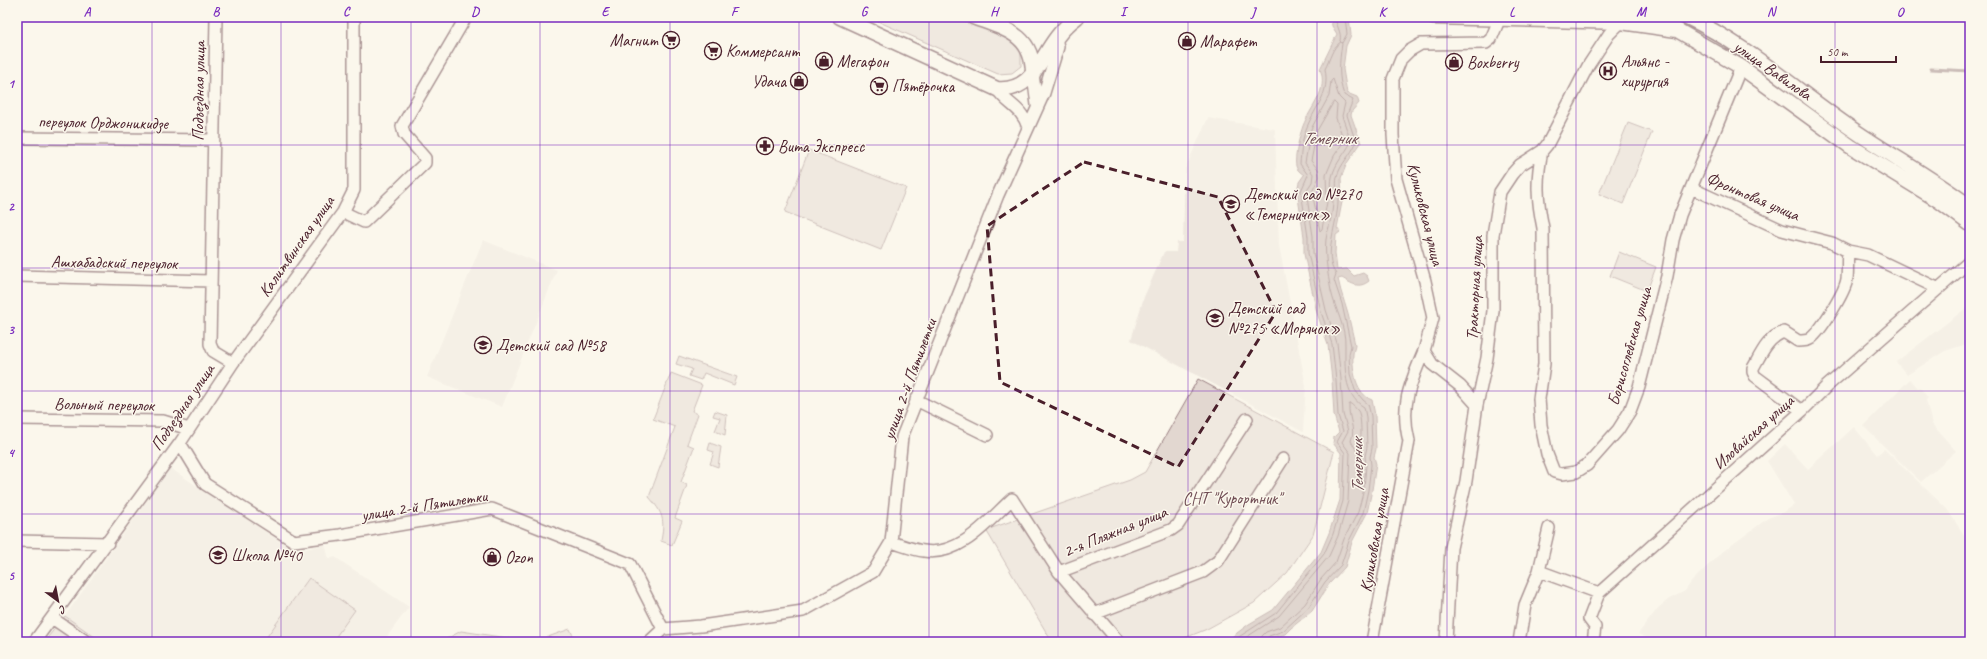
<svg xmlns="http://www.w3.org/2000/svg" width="1987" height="659" viewBox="0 0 1987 659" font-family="Caveat,sans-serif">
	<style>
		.built { fill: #eee7de }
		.green { fill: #e2d7d0; stroke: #967b7e }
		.water { fill: #bfadaa; stroke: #907477 }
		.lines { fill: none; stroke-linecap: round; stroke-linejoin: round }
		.shore { stroke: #79585e; stroke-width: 1 }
		.stream { stroke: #907477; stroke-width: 3 }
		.minor-casing { stroke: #4a1f2b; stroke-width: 14 }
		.major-casing { stroke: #4a1f2b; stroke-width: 17 }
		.minor { stroke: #fbf7ec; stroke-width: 11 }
		.major { stroke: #fbf7ec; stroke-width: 14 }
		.marked { fill: none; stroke: #4a1f2b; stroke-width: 3; stroke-dasharray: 8 5; stroke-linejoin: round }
		.grid { fill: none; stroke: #7b2cbf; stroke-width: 1; stroke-opacity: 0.55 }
		.labels { text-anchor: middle; stroke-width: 3; stroke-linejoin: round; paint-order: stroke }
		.poi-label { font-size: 17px; fill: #4a1f2b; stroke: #fbf7ec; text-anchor: start }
		.street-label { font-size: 17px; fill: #4a1f2b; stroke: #fbf7ec }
		.park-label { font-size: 17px; fill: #704d54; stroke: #fbf7ec }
		.water-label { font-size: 18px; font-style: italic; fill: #6d4a51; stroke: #fbf7ec }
		.neatline { fill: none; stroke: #7b2cbf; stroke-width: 1.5 }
		.grid-label { font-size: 13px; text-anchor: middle; font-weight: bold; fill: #7b2cbf }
	</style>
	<rect width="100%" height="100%" fill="#fbf7ec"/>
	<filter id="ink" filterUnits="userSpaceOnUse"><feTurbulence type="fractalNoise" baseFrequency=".025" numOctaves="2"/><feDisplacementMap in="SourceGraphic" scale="8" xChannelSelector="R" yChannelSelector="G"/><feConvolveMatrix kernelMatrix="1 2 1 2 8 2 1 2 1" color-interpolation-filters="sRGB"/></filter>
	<g filter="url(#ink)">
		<!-- built -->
		<path class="built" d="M1208 118 1275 129 1279 245 1306 386 1303 432 1131 340 1144 297 1164 252H1176L1177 242H1183L1185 169Z
			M483 240 557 270 502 407 427 377Z
			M1970 305V343L1945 351 1907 375 1896 362Z
			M1910 379 1918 388 1920 387 1928 398 1926 400 1932 424 1956 451 1921 482 1863 426Z
			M1854 427 1877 455 1884 449 1947 509 1970 544V642H1655L1638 634 1658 608 1669 599 1685 591 1692 581 1721 553 1768 518 1784 512 1794 505 1767 461 1785 444 1808 469Z
			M170 468 290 548 302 550 325 544 329 559 335 557 409 607 383 642H102L65 616Z"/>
		<!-- green -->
		<path class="green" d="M868 17H955L1011 40 1021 52V66L1012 73 998 74Z
			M1628 123 1652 132 1623 204 1599 194Z
			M809 150 906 188 881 250 785 212Z
			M1619 252 1656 267 1647 291 1610 276Z
			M679 356 737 377 734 385 704 373 701 380 689 376 692 369 676 364Z
			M671 373 702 385 692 411 698 414 687 444 694 447 681 482 687 485 675 518 682 521 672 545 661 541C665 519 663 513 649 497L675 427 653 419Z
			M1198 379 1334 452 1313 535 1287 573 1254 603 1207 629 1175 642H1052L986 530 1130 480 1145 472Z
			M715 411 727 415 725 435 715 431 720 418 713 416Z
			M710 443 721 447 718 467 710 464 714 452 708 450Z
			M309 578 355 610 332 642H263Z
			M65 616 102 642H44Z
			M570 629 576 642H441L461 631 534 642Z"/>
		<!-- water -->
		<path class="water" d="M1331 17H1349L1351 35 1346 46 1343 69 1347 93 1357 97 1359 103 1352 111 1351 115 1361 143 1347 163 1341 178 1342 202 1337 228 1340 232 1336 235 1335 253 1337 270 1347 269 1354 276 1363 273 1367 276 1369 281C1359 289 1352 284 1342 278L1338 279C1341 295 1348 310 1351 327 1352 332 1354 339 1355 345 1355 348 1353 351 1353 354 1352 370 1356 394 1372 400L1375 415 1376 449 1374 457 1376 464 1372 490 1367 513 1352 542 1345 567 1329 584 1312 611 1291 628 1285 634 1272 639 1269 642H1225L1249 624 1273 610 1321 552 1329 533 1340 500 1341 453 1333 443 1334 437 1339 432 1334 415 1332 380 1328 345 1317 313 1304 254V237L1297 191 1299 182 1304 175C1300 172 1297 170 1296 166 1294 157 1300 134 1303 126 1310 107 1329 91 1320 69L1337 34 1332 26Z"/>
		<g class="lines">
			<!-- shore -->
			<path class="shore" d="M1335 17C1336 26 1342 32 1340 41L1342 43 1347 34 1345 17
				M1334 102 1337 105 1336 118 1344 141 1334 156 1326 175 1327 202 1322 229 1320 231 1312 192 1319 177 1318 169 1311 161 1317 131Z
				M1351 404C1353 406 1356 408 1358 411 1362 416 1362 448 1358 453L1351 441C1356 428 1348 419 1349 405Z
				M1231 642 1276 613 1324 554 1333 534 1343 501 1345 453 1337 442 1343 431 1338 415 1336 380 1332 344 1321 312 1308 253V237L1301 191 1308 175 1300 164C1301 152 1302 138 1307 127 1316 105 1330 94 1325 69 1330 60 1332 47 1341 42L1342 44C1339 62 1338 78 1344 95L1353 100 1347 115 1356 143C1351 155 1340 164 1337 177 1335 186 1338 194 1338 202 1338 222 1322 257 1336 274L1334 280 1342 304 1351 346 1349 354 1350 374 1355 390 1363 400 1368 404 1371 416 1372 448 1370 457 1371 465 1368 490 1363 513 1349 541 1341 565 1325 582 1308 608 1283 631 1269 636 1266 642
				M1239 642 1279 616 1329 556 1338 536 1348 501 1350 453 1342 442 1348 431 1343 414 1341 379 1337 343 1326 310 1313 253V236L1306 191 1312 182 1313 174 1305 163 1311 129 1329 96 1331 81 1333 79 1339 97 1345 103 1342 116 1351 142C1345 154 1335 163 1332 177 1330 186 1333 195 1333 204 1332 214 1330 224 1327 234 1323 249 1328 275 1331 291 1335 309 1346 327 1345 346 1345 366 1343 395 1364 407L1366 417 1367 447 1365 456 1366 465 1364 489 1358 512 1344 539 1336 562 1321 579 1305 604 1280 627 1266 632 1262 636 1261 642"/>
			<!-- stream -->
			<path class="stream" d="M1931 69 1970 71"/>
			<!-- minor casing -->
			<g class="minor-casing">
				<path id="minor" d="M1033 74 1037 105
					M997 89C1008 106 1020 105 1028 127
					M17 138 213 140
					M1542 151C1536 180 1537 199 1543 228L1544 364 1539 399 1541 425 1547 454 1554 472 1562 474 1576 472 1587 465 1618 430 1630 411 1639 387 1667 276 1673 240 1680 215 1741 67
					M1691 188 1782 230 1832 243 1848 251 1868 255 1937 288
					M343 212 364 222 425 163V158L404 134 402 126 466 17
					M17 276 211 281
					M233 363 343 212 354 190V17
					M916 400 987 435
					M1477 405 1460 386 1432 364 1424 351 1433 318 1425 281 1396 179 1393 135V79L1401 59 1409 51 1421 44 1486 43 1491 39 1499 20
					M1802 411 1755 376 1753 372V368C1761 354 1768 337 1784 332L1798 341C1802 341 1807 341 1810 339 1821 331 1845 292 1847 279 1848 270 1847 260 1848 251
					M17 419 163 421 189 429
					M180 443 205 484 294 541 340 535 492 509 630 564 663 629 701 626 803 611 873 572 891 542 902 437 998 195 1044 93 1058 47 1056 38
					M17 541 108 543
					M891 542C902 545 913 550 924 551 960 557 988 521 1012 499L1059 572 1119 642
					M1539 571 1599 593
					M1059 572 1171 530 1178 525 1247 419
					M1094 614 1203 572 1218 561 1283 459
					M52 618 87 642
					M34 642 180 443 233 363 213 351 210 344 216 17
					M649 642 663 629
					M1372 642 1409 441C1400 405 1410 384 1424 351
					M1446 642 1451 548 1466 481 1477 405 1487 358 1493 311V235L1500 192 1512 174 1520 165 1542 151 1547 145 1588 66 1609 34 1621 22
					M1519 642 1525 605 1539 571 1549 528
					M1593 642 1595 627 1589 619 1599 593 1802 411 1827 386 1970 261"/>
			</g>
			<!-- major casing -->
			<g class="major-casing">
				<path id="major" d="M840 17 997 89C1032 92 1039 60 1057 37 1063 29 1069 23 1077 17
					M973 17C1005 29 1033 34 1033 74
					M1433 17 1621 22 1677 30 1741 67 1850 146 1938 200 1970 224
					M1687 17C1749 46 1801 95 1858 133 1895 158 1935 180 1970 207"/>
			</g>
			<!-- minor -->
			<use href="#minor" class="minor"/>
			<!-- major -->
			<use href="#major" class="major"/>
		</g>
	</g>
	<!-- marked area -->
	<path d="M0 0H1987V659H0ZM1084 162 1218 197 1276 312 1178 467 1000 382 987 226Z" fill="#fbf7ec" fill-opacity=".55" fill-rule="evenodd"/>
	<path class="marked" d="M1084 162 1218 197 1276 312 1178 467 1000 382 987 226Z"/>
	<!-- grid -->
	<path class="grid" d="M152 17V642M281 17V642M411 17V642M540 17V642M670 17V642M799 17V642M929 17V642M1058 17V642M1188 17V642M1317 17V642M1447 17V642M1576 17V642M1706 17V642M1835 17V642M17 145H1970M17 268H1970M17 391H1970M17 514H1970"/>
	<!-- icons -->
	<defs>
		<g id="supermarket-ring" transform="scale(0.9)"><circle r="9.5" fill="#fbf7ec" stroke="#4a1f2b" stroke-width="1.5"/><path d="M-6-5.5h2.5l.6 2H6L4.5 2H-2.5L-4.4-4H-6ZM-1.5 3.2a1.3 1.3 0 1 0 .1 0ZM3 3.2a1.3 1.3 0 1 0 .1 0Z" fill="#4a1f2b"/></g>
		<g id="shop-ring" transform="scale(0.9)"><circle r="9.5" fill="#fbf7ec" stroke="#4a1f2b" stroke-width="1.5"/><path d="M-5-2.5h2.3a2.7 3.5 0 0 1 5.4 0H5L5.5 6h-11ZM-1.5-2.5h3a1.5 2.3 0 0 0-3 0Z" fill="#4a1f2b"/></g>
		<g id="hospital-ring" transform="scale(0.9)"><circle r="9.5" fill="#fbf7ec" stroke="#4a1f2b" stroke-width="1.5"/><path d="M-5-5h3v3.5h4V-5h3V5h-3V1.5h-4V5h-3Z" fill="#4a1f2b"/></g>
		<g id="pharmacy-ring" transform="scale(0.9)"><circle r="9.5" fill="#fbf7ec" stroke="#4a1f2b" stroke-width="1.5"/><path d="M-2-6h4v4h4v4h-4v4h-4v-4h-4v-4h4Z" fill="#4a1f2b"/></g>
		<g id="school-ring" transform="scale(0.9)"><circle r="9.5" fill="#fbf7ec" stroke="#4a1f2b" stroke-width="1.5"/><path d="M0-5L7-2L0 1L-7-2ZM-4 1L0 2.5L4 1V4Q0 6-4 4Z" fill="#4a1f2b"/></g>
	</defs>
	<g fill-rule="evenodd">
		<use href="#supermarket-ring" x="671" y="40"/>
		<use href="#shop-ring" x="1187" y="41"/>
		<use href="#supermarket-ring" x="713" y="51"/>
		<use href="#shop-ring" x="824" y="61"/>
		<use href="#shop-ring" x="1454" y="62"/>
		<use href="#hospital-ring" x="1608" y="71"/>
		<use href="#shop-ring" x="799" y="81"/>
		<use href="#supermarket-ring" x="879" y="86"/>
		<use href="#pharmacy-ring" x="765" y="146"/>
		<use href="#school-ring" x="1231" y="204"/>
		<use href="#school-ring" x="1215" y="318"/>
		<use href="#school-ring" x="483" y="345"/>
		<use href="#school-ring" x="218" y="555"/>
		<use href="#shop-ring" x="492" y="557"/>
	</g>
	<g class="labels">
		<!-- poi labels -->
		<g class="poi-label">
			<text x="658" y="46" text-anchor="end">Магнит</text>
			<text x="1200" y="47">Марафет</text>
			<text x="726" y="57">Коммерсант</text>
			<text x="837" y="67">Мегафон</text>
			<text x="1621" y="67">Альянс -<tspan x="1621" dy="20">хирургия</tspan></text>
			<text x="1467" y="68">Boxberry</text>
			<text x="786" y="87" text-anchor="end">Удача</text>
			<text x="892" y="92">Пятёрочка</text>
			<text x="778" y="152">Вита Экспресс</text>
			<text x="1244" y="200">Детский сад №270<tspan x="1244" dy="20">«Темерничок»</tspan></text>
			<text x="1228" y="314">Детский сад<tspan x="1228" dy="20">№275 «Морячок»</tspan></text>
			<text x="496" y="351">Детский сад №58</text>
			<text x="231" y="561">Школа №40</text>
			<text x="505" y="563">Ozon</text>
		</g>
		<!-- street labels -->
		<g class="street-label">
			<text transform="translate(1773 70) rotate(35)" y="6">улица Вавилова</text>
			<text transform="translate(198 91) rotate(-89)" y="6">Подъездная улица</text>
			<text transform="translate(103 122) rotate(1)" y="6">переулок Орджоникидзе</text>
			<text transform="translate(1753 196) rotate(23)" y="6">Фронтовая улица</text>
			<text transform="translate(1426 214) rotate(76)" y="6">Куликовская улица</text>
			<text transform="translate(296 246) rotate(-55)" y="6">Калитвинская улица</text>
			<text transform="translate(114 262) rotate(1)" y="6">Ашхабадский переулок</text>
			<text transform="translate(1474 288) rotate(-87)" y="6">Тракторная улица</text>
			<text transform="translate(1629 346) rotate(-74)" y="6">Борисоглебская улица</text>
			<text transform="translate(909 379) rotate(-70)" y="6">улица 2-й Пятилетки</text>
			<text transform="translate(104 404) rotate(1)" y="6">Вольный переулок</text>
			<text transform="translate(182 407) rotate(-56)" y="6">Подъездная улица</text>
			<text transform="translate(1753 432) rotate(-42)" y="6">Иловайская улица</text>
			<text transform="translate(424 505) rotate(-9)" y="6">улица 2-й Пятилетки</text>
			<text transform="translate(1115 531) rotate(-22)" y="6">2-я Пляжная улица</text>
			<text transform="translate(1374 540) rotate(-80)" y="6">Куликовская улица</text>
		</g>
		<!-- park labels -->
		<g class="park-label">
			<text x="1232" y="504">СНТ "Курортник"</text>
		</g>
		<!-- water labels -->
		<g class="water-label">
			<text x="1329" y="144">Темерник</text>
			<text transform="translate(1357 466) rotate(-91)" y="6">Темерник</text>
		</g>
	</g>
	<!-- margin -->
	<rect width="1987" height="659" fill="none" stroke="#fbf7ec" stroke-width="44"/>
	<!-- north arrow -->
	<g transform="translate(58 601) rotate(148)" stroke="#fbf7ec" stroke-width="3" paint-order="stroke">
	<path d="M0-3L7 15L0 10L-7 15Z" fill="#4a1f2b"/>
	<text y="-6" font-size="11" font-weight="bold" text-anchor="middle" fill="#4a1f2b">С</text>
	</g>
	<!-- scale -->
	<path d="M1821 56v6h75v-6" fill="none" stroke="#4a1f2b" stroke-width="2"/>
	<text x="1827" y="56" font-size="12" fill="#4a1f2b" stroke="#fbf7ec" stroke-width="3" paint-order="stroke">50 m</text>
	<rect x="22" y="22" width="1943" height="615" class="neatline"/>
	<g class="grid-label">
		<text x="87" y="16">A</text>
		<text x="216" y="16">B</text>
		<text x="346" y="16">C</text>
		<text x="475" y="16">D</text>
		<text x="605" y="16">E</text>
		<text x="734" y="16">F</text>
		<text x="864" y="16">G</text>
		<text x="994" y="16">H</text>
		<text x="1123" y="16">I</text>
		<text x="1253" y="16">J</text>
		<text x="1382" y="16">K</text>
		<text x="1512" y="16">L</text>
		<text x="1641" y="16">M</text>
		<text x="1771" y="16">N</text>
		<text x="1900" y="16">O</text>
		<text x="11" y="88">1</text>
		<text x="11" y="211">2</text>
		<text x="11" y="334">3</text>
		<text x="11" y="457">4</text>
		<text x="11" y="580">5</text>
	</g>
</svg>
